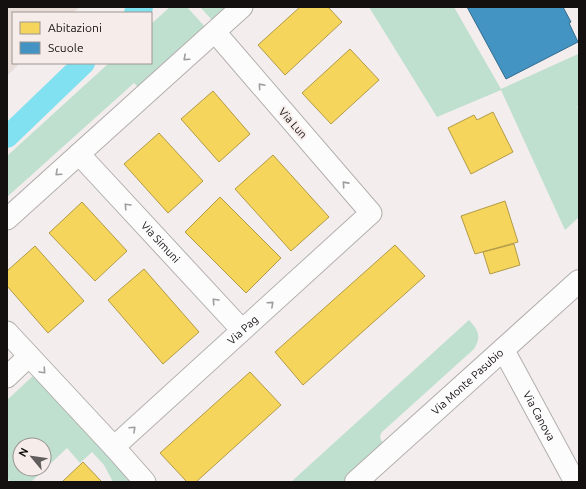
<svg xmlns="http://www.w3.org/2000/svg" width="586" height="489" viewBox="0 0 586 489" font-family="Ubuntu,sans-serif">
	<style>
		.built { fill: #e8ddd9 }
		.green { fill: #bfdfcf; fill-rule: evenodd }
		.homes { fill: #f6d55c; stroke: #b29a45 }
		.schools { fill: #4393c3; stroke: #356c8d }
		.lines { fill: none; stroke-linecap: round; stroke-linejoin: round }
		.canal { stroke: #82e1f0; stroke-width: 22 }
		.minor-casing { stroke: #b3afae; stroke-width: 23 }
		.secondary-casing { stroke: #b3afae; stroke-width: 24 }
		.minor { stroke: #fdfcfc; stroke-width: 21 }
		.secondary { stroke: #fdfcfc; stroke-width: 22 }
		.oneway { stroke: #9f9e9d }
		.labels { text-anchor: middle; stroke-width: 4; stroke-linejoin: round; paint-order: stroke }
		.street-label { font-size: 11px; fill: #13100f; stroke: #f6edea }
	</style>
	<rect width="100%" height="100%" fill="#f3eeed"/>
	<!-- built -->
	<path class="built" d="M7 7H80L73 13H13V63H20L7 76Z"/>
	<!-- green -->
	<path class="green" d="M170 7H187L206 28 140 89 134 83 7 197V156L109 63H151V24Z
		M200 7H222L226 11 214 22Z
		M369 7H454L501 89 578 54 579 105 577 107 579 111V217L565 230 501 90 437 117Z
		M469 320C478 330 482 336 474 349L382 432 380 436 381 440 385 445 346 482H291Z
		M34 375 131 482H113L104 465 92 452 80 463 67 448 31 482H11L7 478V400ZM20 445H44V469H20Z"/>
	<!-- homes -->
	<path class="homes" d="M300 7H328L342 22 285 75 258 45Z
		M350 49 379 80 331 124 302 93Z
		M213 91 250 134 219 162 181 119Z
		M493 112 513 152 471 174 448 128 474 115 477 120Z
		M159 133 203 181 168 213 124 164Z
		M273 155 329 217 291 251 235 189Z
		M220 197 281 258 246 293 185 232Z
		M505 201 518 242 475 254 461 216Z
		M82 202 127 251 95 281 49 233Z
		M514 244 520 265 490 274 483 252Z
		M395 245 425 276 303 385 275 352Z
		M35 246 84 301 48 333 7 286V271Z
		M144 269 199 332 163 364 108 300Z
		M250 372 281 405 196 482H187L160 453Z
		M83 462 102 482H62Z"/>
	<!-- schools -->
	<path class="schools" d="M467 7H563L571 22 569 23 578 42 506 79Z"/>
	<g class="lines">
		<!-- canal -->
		<path class="canal" d="M135 13 142 7
			M7 137 84 63"/>
		<!-- minor casing -->
		<g class="minor-casing">
			<g id="minor">
				<path id="s1" d="M79 154 242 330"/>
				<path d="M7 219 242 7"/>
				<path id="s2" d="M7 332 114 447 371 213 215 32"/>
				<path id="s3" d="M503 349 575 482"/>
				<path d="M7 377 29 356"/>
				<path d="M114 447 145 482"/>
			</g>
		</g>
		<!-- secondary casing -->
		<g class="secondary-casing">
			<g id="secondary">
				<path id="s4" d="M356 482 579 281"/>
			</g>
		</g>
		<!-- minor -->
		<use href="#minor" class="minor"/>
		<!-- secondary -->
		<use href="#secondary" class="secondary"/>
	</g>
	<!-- one-way arrows -->
	<defs><path id="oneway-chevron" d="M-2-3.5L2.5 0L-2 3.5" fill="none" stroke-width="1.6" stroke-linecap="round" stroke-linejoin="round"/></defs>
	<g class="oneway">
		<use href="#oneway-chevron" transform="translate(186 58) rotate(138)"/>
		<use href="#oneway-chevron" transform="translate(261 86) rotate(-131)"/>
		<use href="#oneway-chevron" transform="translate(58 173) rotate(138)"/>
		<use href="#oneway-chevron" transform="translate(345 184) rotate(-132)"/>
		<use href="#oneway-chevron" transform="translate(127 206) rotate(-133)"/>
		<use href="#oneway-chevron" transform="translate(215 301) rotate(-133)"/>
		<use href="#oneway-chevron" transform="translate(271 304) rotate(-42)"/>
		<use href="#oneway-chevron" transform="translate(43 371) rotate(47)"/>
		<use href="#oneway-chevron" transform="translate(133 429) rotate(-43)"/>
	</g>
	<g class="labels">
		<!-- street labels -->
		<g class="street-label">
			<text transform="translate(293 123) rotate(49)" y="4">Via Lun</text>
			<text dy="4" stroke="none"><textPath href="#s1" startOffset="120">Via Simuni</textPath></text>
			<text dy="4" stroke="none"><textPath href="#s2" startOffset="331">Via Pag</textPath></text>
			<text dy="4" stroke="none"><textPath href="#s4" startOffset="150">Via Monte Pasubio</textPath></text>
			<text dy="4" stroke="none"><textPath href="#s3" startOffset="76">Via Canova</textPath></text>
		</g>
	</g>
	<!-- border -->
	<rect width="586" height="489" fill="none" stroke="#13100f" stroke-width="16"/>
	<!-- legend -->
	<rect x="12" y="12" width="140" height="52" fill="#f6edea" stroke="#9b9592"/>
	<rect x="20" y="22" width="20" height="12" fill="#f6d55c" stroke="#9b9592"/>
	<text x="48" y="32" font-size="12" fill="#13100f">Abitazioni</text>
	<rect x="20" y="42" width="20" height="12" fill="#4393c3" stroke="#9b9592"/>
	<text x="48" y="52" font-size="12" fill="#13100f">Scuole</text>
	<!-- north arrow -->
	<g transform="translate(32 457) rotate(299)"><circle r="19" fill="#f6edea" stroke="#9b9592"/>
	<path d="M0-3L7 15L0 10L-7 15Z" fill="#615e5d"/>
	<text y="-6" font-size="11" font-weight="bold" text-anchor="middle" fill="#13100f">N</text>
	</g>
</svg>
